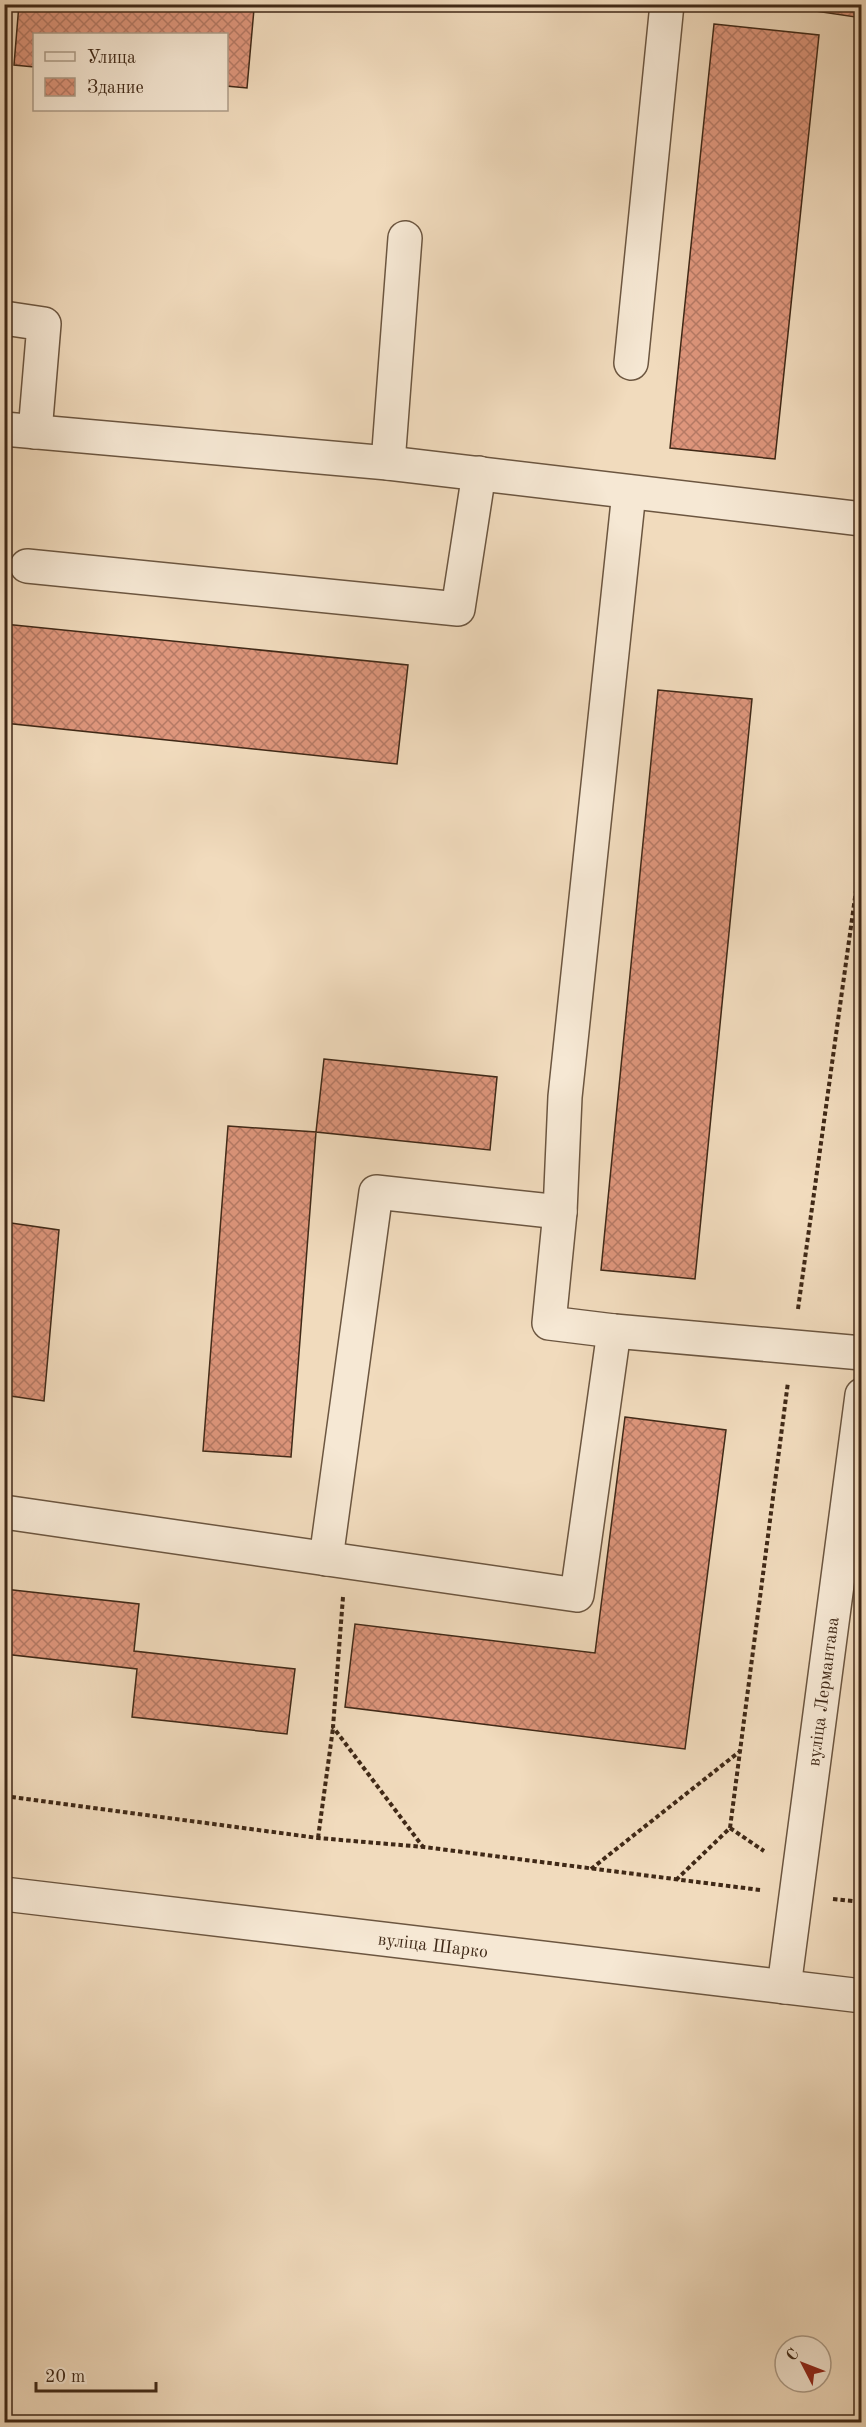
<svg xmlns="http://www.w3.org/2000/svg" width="866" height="2427" viewBox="0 0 866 2427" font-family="'Old Standard TT',serif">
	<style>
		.building { fill: url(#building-cross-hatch); stroke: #402917; stroke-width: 1.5 }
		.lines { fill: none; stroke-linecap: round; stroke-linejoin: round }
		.minor-casing { stroke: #6c5640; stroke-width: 36 }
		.path { stroke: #402917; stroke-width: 4; stroke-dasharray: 4.5 3; stroke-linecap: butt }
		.minor { stroke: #f6e8d4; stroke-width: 33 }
		.labels { text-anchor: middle; stroke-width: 4.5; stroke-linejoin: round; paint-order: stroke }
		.street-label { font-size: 18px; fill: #402917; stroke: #f6e8d4 }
	</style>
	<defs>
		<pattern id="building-cross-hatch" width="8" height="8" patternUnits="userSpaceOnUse" patternTransform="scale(1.5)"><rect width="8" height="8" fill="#de967c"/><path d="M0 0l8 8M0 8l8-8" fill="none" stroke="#b57a65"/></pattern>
	</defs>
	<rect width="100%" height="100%" fill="#f1dbbd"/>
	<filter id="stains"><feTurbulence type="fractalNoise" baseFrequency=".00333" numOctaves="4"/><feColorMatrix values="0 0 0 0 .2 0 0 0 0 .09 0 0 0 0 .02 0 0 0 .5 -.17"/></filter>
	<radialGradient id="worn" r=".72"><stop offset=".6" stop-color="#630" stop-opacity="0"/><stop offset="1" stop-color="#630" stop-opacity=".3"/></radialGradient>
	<!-- building -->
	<path class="building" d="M19 4H206L254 9 247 88 226 86V34H34V67L14 65Z
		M768 4H862V18Z
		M714 24 819 35 775 459 670 448Z
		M4 624 408 665 397 764 4 723Z
		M658 690 752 699 695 1279 601 1270Z
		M324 1059 497 1077 490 1150 316 1132Z
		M228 1126 316 1132 291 1457 203 1451Z
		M4 1222 59 1230 44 1401 4 1395Z
		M625 1417 726 1430 685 1749 345 1707 355 1624 595 1653Z
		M4 1589 139 1604 134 1651 295 1669 287 1734 132 1717 137 1669 4 1654Z"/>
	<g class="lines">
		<!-- minor casing -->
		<g class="minor-casing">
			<g id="minor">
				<path d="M4 318 44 324 35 432"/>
				<path d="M631 363 667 4"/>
				<path d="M4 429 388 463 862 519"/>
				<path d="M388 463 405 238"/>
				<path d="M629 492 565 1097 560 1212 549 1323 614 1331 862 1353"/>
				<path d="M27 566 458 609 479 473"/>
				<path d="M4 1512 577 1595 614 1331"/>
				<path d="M326 1559 376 1192 560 1212"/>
				<path id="s1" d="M4 1894 862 1996"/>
				<path id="s2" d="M784 1987 862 1395"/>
			</g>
		</g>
		<!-- path -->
		<path class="path" d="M798 1309 862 847
			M343 1597 333 1727 423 1847
			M4 1796 318 1838 424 1847 760 1890
			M730 1828 764 1851
			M318 1838 333 1728
			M591 1869 739 1752
			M676 1880 730 1828 788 1382
			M833 1899 862 1902"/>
		<!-- minor -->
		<use href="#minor" class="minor"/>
	</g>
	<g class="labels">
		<!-- street labels -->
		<g class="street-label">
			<text dy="6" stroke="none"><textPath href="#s2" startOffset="298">вуліца Лермантава</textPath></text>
			<text dy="6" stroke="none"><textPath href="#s1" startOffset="432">вуліца Шарко</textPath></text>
		</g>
	</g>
	<!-- margin -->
	<rect width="866" height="2427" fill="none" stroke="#f1dbbd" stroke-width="24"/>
	<rect x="6" y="6" width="854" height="2415" fill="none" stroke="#402917" stroke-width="3"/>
	<rect x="12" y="12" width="842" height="2403" fill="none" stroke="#402917" stroke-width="1.5"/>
	<!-- legend -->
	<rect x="33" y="33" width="195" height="78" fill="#f6e8d4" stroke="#ad9c88" stroke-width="1.5"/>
	<rect x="45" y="52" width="30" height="9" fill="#f6e8d4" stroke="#ad9c88" stroke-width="1.5"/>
	<text x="87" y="63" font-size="18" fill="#402917">Улица</text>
	<rect x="45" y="78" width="30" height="18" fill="url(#building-cross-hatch)" stroke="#ad9c88" stroke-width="1.5"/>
	<text x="87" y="93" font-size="18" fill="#402917">Здание</text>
	<!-- north arrow -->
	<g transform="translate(803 2364) rotate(312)"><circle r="28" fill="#f6e8d4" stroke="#ad9c88" stroke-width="1.5"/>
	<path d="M0-4.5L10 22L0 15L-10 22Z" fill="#8f2418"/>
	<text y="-9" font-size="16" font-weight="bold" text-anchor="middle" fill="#402917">С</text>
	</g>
	<!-- scale -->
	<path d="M36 2382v9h120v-9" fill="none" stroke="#402917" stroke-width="3"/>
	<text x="45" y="2382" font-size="18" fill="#402917" stroke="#f6e8d4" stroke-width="4.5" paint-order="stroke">20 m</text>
	<rect width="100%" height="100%" filter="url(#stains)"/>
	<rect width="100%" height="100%" fill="url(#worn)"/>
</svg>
